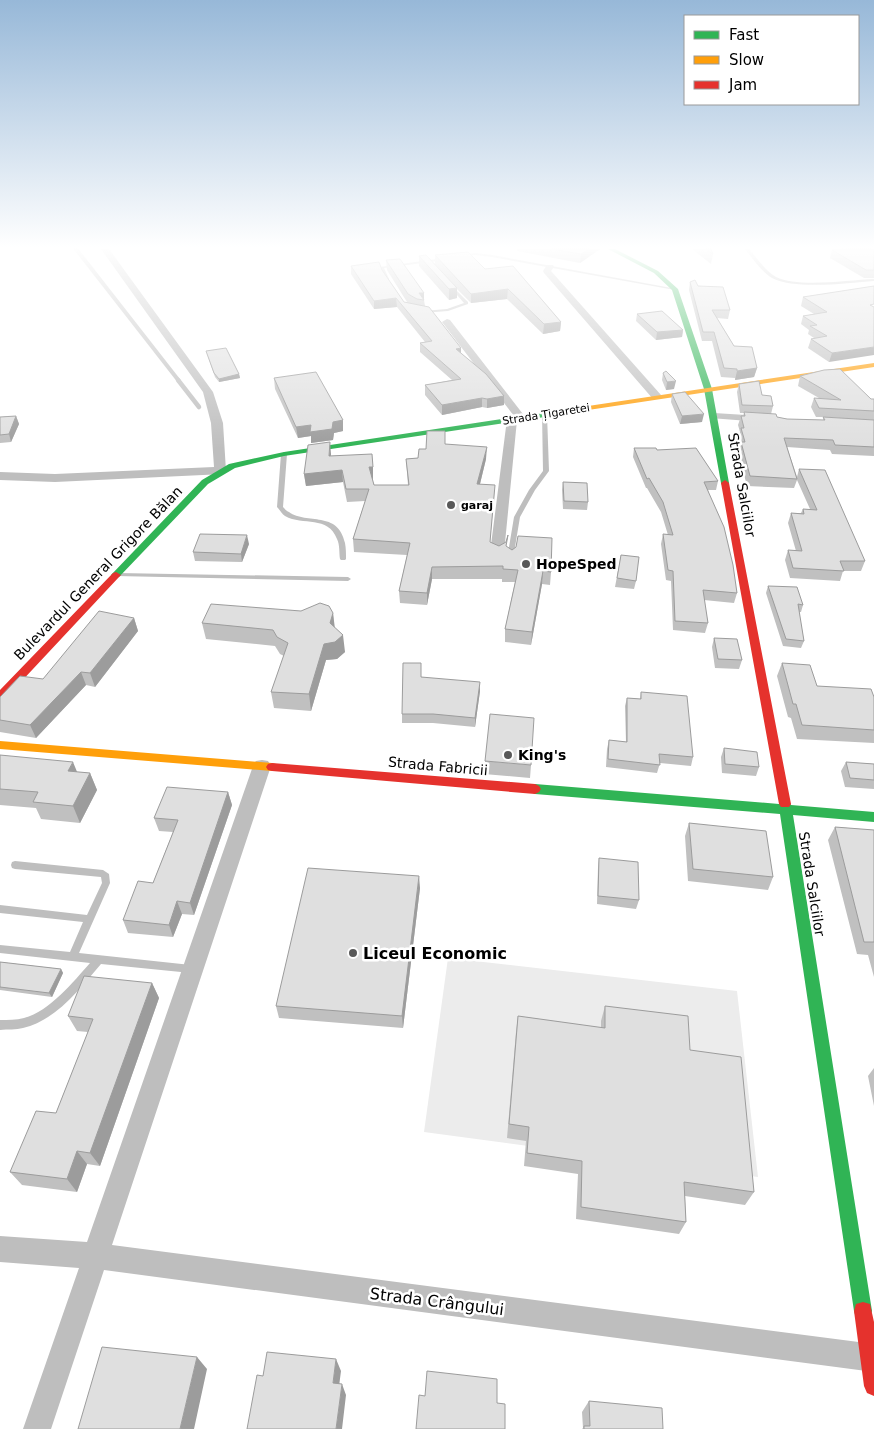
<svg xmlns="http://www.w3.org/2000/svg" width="874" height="1429" viewBox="0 0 874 1429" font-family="'DejaVu Sans',sans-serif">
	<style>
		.green { fill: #ececec }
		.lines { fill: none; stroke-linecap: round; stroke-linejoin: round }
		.stream-far1 { stroke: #bfbfbf; stroke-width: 4 }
		.stream { stroke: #bfbfbf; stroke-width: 4.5 }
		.lane { fill: #bebebe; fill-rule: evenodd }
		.street { fill: #bebebe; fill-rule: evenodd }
		.fast { fill: #30b455; fill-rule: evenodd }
		.slow { fill: #ff9f0a; fill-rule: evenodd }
		.jam { fill: #e5322d; fill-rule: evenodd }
		.wall { fill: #c0c0c0 }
		.shaded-wall { fill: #9c9c9c }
		.building { fill: #dfdfdf; stroke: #9c9c9c }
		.poi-dot { fill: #595959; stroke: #fff; stroke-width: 2 }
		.labels { text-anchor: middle; stroke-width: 5; stroke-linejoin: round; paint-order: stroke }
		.far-street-label { font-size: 11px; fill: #000; stroke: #fff }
		.far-poi-label { font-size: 11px; font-weight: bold; fill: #000; stroke: #fff; text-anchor: start }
		.street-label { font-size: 14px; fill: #000; stroke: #fff }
		.poi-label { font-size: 14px; font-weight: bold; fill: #000; stroke: #fff; text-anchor: start }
		.near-poi-label { font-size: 16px; font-weight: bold; fill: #000; stroke: #fff; text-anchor: start }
		.near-street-label { font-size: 16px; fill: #000; stroke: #fff }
	</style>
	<rect width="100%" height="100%" fill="#fff"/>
	<!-- green -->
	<path class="green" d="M448 958 737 991 758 1177 424 1132Z"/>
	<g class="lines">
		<!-- stream-far1 -->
		<path class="stream-far1" d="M76 249 179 381"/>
		<!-- stream -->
		<path class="stream" d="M178 380 199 407"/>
		<!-- lane -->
		<path class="lane" d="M745 249H749C757 258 765 271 776 277 798 288 849 280 874 279V281C848 283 795 290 772 278 761 271 753 259 745 249Z
			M476 253 492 255 677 289 675 290 492 257 476 255 460 256 458 255Z
			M444 258 445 260 384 268 389 279 387 280 385 279 380 267Z
			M451 285 468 302V304L448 311 422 313V311H423L447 309 464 303 450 287 449 286Z
			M542 413 547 414 549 471 535 490 520 517 513 559 510 561 507 559 514 517 529 490 543 471Z
			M284 452 287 454 283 507C285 509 286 511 289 512 307 525 338 510 345 543 346 548 346 554 346 559L345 560H341L340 559C339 553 340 545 337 539 328 515 303 526 285 516 282 514 280 510 277 507L281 454Z
			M118 573 348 577 351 579 348 581 116 576 115 575Z
			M15 861 103 870 109 874 110 883 79 953 191 965 194 966 196 969 194 972 191 973 101 964C80 988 57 1020 23 1028 16 1030 8 1029 0 1030V1020C8 1020 16 1020 24 1018 50 1011 73 982 90 963L0 953V945L70 952 83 922 0 913V905L87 915 102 883 101 877 15 869 12 868 11 865 12 862Z"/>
		<!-- street -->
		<path class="street" d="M101 249H109L213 392 223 423 226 471 224 474 55 482 0 480V472L55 474 214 467 211 423 203 392Z
			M547 265H553L554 267 551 271 661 395 662 397 661 399H653L544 273 543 271Z
			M447 319 450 320 526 418 525 420H517L504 553 497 557 490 553 507 419 508 417 514 416 442 322Z
			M714 413 762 416 767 419 762 422 710 418 709 416Z
			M262 760 268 761 271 766 112 1245 874 1344V1372L104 1270 51 1429H23L79 1268 0 1262V1236L87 1242 253 766 256 761Z"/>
		<!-- fast -->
		<path class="fast" d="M608 249H615L658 271 678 289 712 389 729 483 728 485H722L721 483 704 389 672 290 654 273Z
			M555 411 559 413 558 415 284 456 235 468 208 484 119 577 116 578 111 575 202 480 229 464 284 452Z
			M535 784 779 804 781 801H789L791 805 874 812V822L793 815 872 1311 870 1318 863 1320 856 1318 854 1311 780 814 535 794 531 792 529 789 531 786Z"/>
		<!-- slow -->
		<path class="slow" d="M874 363V367L555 415 551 413 555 411Z
			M0 741 272 763 276 764 278 767 276 770 272 771 0 749Z"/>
		<!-- jam -->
		<path class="jam" d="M725 480 729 483 791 804 789 807H781L779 804 721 483Z
			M116 572 121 575 119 577 4 700 0 701V690L113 573Z
			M272 763 535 784 539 786 541 789 539 792 535 794 272 771 268 770 266 767 268 764Z
			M863 1302 870 1304 874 1322V1396L867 1393 864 1386 854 1311 856 1304Z"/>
	</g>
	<!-- wall -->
	<path class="wall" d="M517 249H600L580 263 517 251Z
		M692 249H706L713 254 711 264Z
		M832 250H874V278H864L830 258Z
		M435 255 485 269 561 322 560 331 543 334 507 299 471 303 457 289V298L449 300 419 266V256L435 264Z
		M386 260 424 300 425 306 461 353 504 396V405L487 408 482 407 442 415 425 395V385L452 380 420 352V343L425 342 397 307 374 309 351 274V266L382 270 404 302H407L387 270Z
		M690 282 698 286 730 310 728 319 717 318 734 346 757 368 754 377 735 380V378L721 377 712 341H702L689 290Z
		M874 286 829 362 808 348 811 339 814 338 808 334 809 330 801 324 803 316 814 314 801 306 803 297Z
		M637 314 683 330 682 337 656 340 636 321Z
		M206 351 239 374 240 378 219 382 215 377Z
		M663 373 674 389 666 390 662 380Z
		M800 376 871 399H874V456L832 454 830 450 787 447 797 477 799 469 865 561 861 571H843L840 581 790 578 785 560 788 550 796 551 788 523 791 513H801L803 509H810L797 480 794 488 747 486 738 452 740 444 739 438 740 432 738 425 741 416H743L744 413H740L737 392 739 384 762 395 773 406 771 414 777 417 787 419 823 420V417H816L811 407 814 398H819L798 386Z
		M274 378 343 420V431L334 433 333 440 311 443V436L298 438 275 389Z
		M672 394 702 422 680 424 671 402Z
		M16 416 19 424 11 442 0 443V417Z
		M445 444 486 459 480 484 494 497 490 542 499 546 507 547 551 572 550 585 542 584 531 645 505 642V629L515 582H502V579H432L427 605 400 603 399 591 407 555 354 552 353 539 365 501 347 502 343 482 306 486 304 474 331 454V456L373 479H372L374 485H408L406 459 418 458 426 449Z
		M634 448 657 450 718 481 716 490H708L737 593 734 603 704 600 708 623 705 633 673 630 671 581 666 580 661 544 663 534 668 535 661 512 647 488H646L633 457Z
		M563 482 588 502 587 510 563 509 562 490Z
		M249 544 242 562 195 561 193 552Z
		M621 555 636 581 634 589 615 587Z
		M768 586 803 605 801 612H799L804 641 801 648 783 646 766 593Z
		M301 611 333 613 334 627 345 652 337 659 326 660 311 711 274 708 271 692 284 656 280 654 275 646 206 639 202 623Z
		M134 618 138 631 95 687 86 685 36 738 0 732V697L43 679Z
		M714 638 742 660 739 669 715 668 712 647Z
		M782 663 817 686 874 697V743L797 739 791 718 788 717 777 676Z
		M421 677 480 691 475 727 433 723H402V714Z
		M641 692 693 757 691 766 660 763 657 773 606 767 607 749 609 740 626 742 625 706 627 698 640 699Z
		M724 748 759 767 756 776 722 773 721 757Z
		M0 755 77 772 90 773 97 790 80 823 41 819 36 808 0 805Z
		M485 761 531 765 530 778 484 774Z
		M846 762 874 764V789L845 787 841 771Z
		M228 792 232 805 194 915 182 914 173 937 128 933 123 920 153 883 173 832 159 831 154 818Z
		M689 823 773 877 768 890 688 881 685 836Z
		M835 827 874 830V977L868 955 857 954 828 840Z
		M599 858 639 900 636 909 597 904 598 867Z
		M420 888 403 1028 279 1018 276 1006Z
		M0 962 61 969 63 973 52 997 0 990Z
		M152 983 159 998 100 1166 87 1164 77 1192 22 1185 10 1172 56 1113 88 1032 77 1031 68 1016Z
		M605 1006 690 1050 754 1192 745 1205 685 1196 686 1222 679 1234 576 1219 578 1174 524 1166 526 1141 507 1138 516 1032 518 1016 601 1028V1021Z
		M874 1068V1106L868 1076Z
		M589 1401 663 1429H582L583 1428 582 1412Z"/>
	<!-- shaded-wall -->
	<path class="shaded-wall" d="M589 249H600L580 263 581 254Z
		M457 288V298L449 300V289Z
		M508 289 507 299 471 303V294Z
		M419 293H424V300Z
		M396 298 397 307 374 309V301Z
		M561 322 560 331 543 334 544 324Z
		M683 330 682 337 656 340 657 332Z
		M874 347V355L829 362 832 353Z
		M461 348V357L456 349Z
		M757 368 754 377 735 380 737 371Z
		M239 374 240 378 219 382V379Z
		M676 381 674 389 666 390 667 382Z
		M504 396V405L487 408V399Z
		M482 398V407L442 415V405Z
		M704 414 702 422 680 424 682 416Z
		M16 416 19 424 11 442 9 434Z
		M343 420V431L334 433 333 440 311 443V436L298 438 296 427Z
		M330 442 331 454 330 468 329 456Z
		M487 447 486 459 477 496V484Z
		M369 467H373V479H370Z
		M342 470 343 482 306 486 304 474Z
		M247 535 249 544 242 562 241 554Z
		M432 567V579L427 605V593Z
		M543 571 542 584 531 645 532 632Z
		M333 613 335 629 330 623Z
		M134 618 138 631 95 687 90 673Z
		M343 635 345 652 337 659 326 660 311 711 309 694 324 644Z
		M81 672 86 685 36 738 30 725Z
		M480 682V691L475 727V718Z
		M73 762 80 779 68 771Z
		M90 773 97 790 80 823 73 806Z
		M228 792 232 805 194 915 190 903Z
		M419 876 420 888 403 1028 402 1016Z
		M177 901 182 914 173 937 169 925Z
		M61 969 63 973 52 997 49 993Z
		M152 983 159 998 100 1166 90 1153Z
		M77 1151 87 1164 77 1192 67 1179Z
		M197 1357 207 1369 194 1429H180Z
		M336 1359 341 1371 338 1394 333 1383Z
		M342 1384 346 1395 342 1429H336Z"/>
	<!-- building -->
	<path class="building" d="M552 249H589L581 254Z
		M706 249H711L713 254Z
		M852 249H871L874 250V270H866L832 250Z
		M468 252 485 269 513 266 561 322 544 324 508 289 471 294 435 255Z
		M426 255 457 288 449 289 419 256Z
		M400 259 424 293H419L424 300 417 299 408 294 386 260Z
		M379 262 382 270 404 302 429 307 461 348 456 349 486 374 504 396 487 399 482 398 442 405 425 385 461 379 420 343 432 341 396 298 374 301 351 266Z
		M695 280 698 286 723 287 730 310H712L734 346 752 347 757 368 737 371V369L724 368 714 332H703L690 282Z
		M874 286V304L870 305 874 307V347L832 353 811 339 827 336 810 326 817 325 803 316 827 312 803 297Z
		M662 311 683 330 657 332 637 314Z
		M226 348 239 374 219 379 214 373 206 351Z
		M840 369 871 399H874V411L819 408 814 398 841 400 800 376 824 370Z
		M666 371 676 381 667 382 663 373Z
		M316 372 343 420 333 422 332 429 310 432 311 425 296 427 274 378Z
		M759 381 762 395 771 396 773 406 742 405 739 384Z
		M685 392 704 414 682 416 672 394Z
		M744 412 776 414 777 417 787 419 825 420 823 417 874 420V447L835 445 833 440 784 438 797 479 750 476 741 442H745L741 428H744L741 416H745Z
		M16 416 9 434 0 435V417Z
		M427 431H445V444L487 447 477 484 495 485 490 542 499 546 506 542 508 535 506 546 512 550 516 547 518 536 552 538 551 572 543 571 532 632 505 629 518 570 503 569V566L432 567 427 593 399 591 410 543 353 539 369 489H346L342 470 304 474 308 445 330 442 329 456 372 454 373 467H369L374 485H409L406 459 418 458 419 449H426Z
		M634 448H656L657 450 696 448 718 481 704 482 724 527 733 565 737 593 703 590 708 623 675 621 673 571 668 570 663 534 673 535 663 502 649 478 647 479Z
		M799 469 825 470 865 561H840L844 571 793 568 788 550 802 551 791 513 804 514 803 509 817 510Z
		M563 482 587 483 588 502 564 501Z
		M200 534 247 535 241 554 193 552Z
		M621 555 639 557 636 581 617 578Z
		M768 586 797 587 803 605 798 604 804 641 786 639Z
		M320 603 329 606 333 613 330 623 343 635 335 642 324 644 309 694 271 692 288 643 277 637 273 630 202 623 211 604 301 611Z
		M99 611 134 618 90 673 81 672 30 725 0 720V697L20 676 43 679Z
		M714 638 737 639 742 660 718 659Z
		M403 663H421V677L480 682 475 718 433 714H402Z
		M782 663 810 665 817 686 871 689 874 697V730L802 725 796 704H793Z
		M641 692 687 696 693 757 659 754 660 765 608 759 609 740 627 742V698L641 699Z
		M490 714 534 718 531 765 485 761Z
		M724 748 757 752 759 767 725 764Z
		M0 755 73 762 68 771 90 773 73 806 33 802 38 792 0 789Z
		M846 762 874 764V780L850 778Z
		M167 787 228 792 190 903 177 901 169 925 123 920 138 881 153 883 178 820 154 818Z
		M689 823 766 831 773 877 693 869Z
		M835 827 874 830V942H864Z
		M599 858 638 862 639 900 598 896Z
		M308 868 419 876 402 1016 276 1006Z
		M0 962 61 969 49 993 0 987Z
		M84 976 152 983 90 1153 77 1151 67 1179 10 1172 36 1111 56 1113 93 1019 68 1016Z
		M605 1006 688 1016 690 1050 741 1057 754 1192 684 1182 686 1222 581 1207 582 1161 527 1153 529 1127 509 1124 518 1016 605 1028Z
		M102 1347 197 1357 180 1429H78Z
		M267 1352 336 1359 333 1383 342 1384 336 1429H247L257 1375 263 1376Z
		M427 1371 497 1379V1403L505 1404V1429H416L419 1395 425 1396Z
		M589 1401 662 1408 663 1429H584V1426H590Z"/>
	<!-- sky -->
	<linearGradient id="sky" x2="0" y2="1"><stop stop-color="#97b8d8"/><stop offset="0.55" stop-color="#fff"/><stop offset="1" stop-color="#fff" stop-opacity="0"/></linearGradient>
	<rect width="874" height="449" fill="url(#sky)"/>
	<!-- markers -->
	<g class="poi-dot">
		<circle cx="451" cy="505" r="5"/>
		<circle cx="526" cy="564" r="5"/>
		<circle cx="508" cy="755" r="5"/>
		<circle cx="353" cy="953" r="5"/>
	</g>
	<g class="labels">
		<!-- far-street labels -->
		<g class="far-street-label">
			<text transform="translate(546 414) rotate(-9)" y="4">Strada Țigaretei</text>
		</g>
		<!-- far-poi labels -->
		<g class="far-poi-label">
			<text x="461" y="509">garaj</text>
		</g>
		<!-- street labels -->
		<g class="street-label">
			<text transform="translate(742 485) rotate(80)" y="5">Strada Salciilor</text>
			<text transform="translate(98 573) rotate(-46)" y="5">Bulevardul General Grigore Bălan</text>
			<text transform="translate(438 766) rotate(5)" y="5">Strada Fabricii</text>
			<text transform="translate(812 884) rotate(81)" y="5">Strada Salciilor</text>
		</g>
		<!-- poi labels -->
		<g class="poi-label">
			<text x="536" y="569">HopeSped</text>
			<text x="518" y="760">King's</text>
		</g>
		<!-- near-poi labels -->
		<g class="near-poi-label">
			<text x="363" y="959">Liceul Economic</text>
		</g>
		<!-- near-street labels -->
		<g class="near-street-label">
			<text transform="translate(437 1301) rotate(7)" y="6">Strada Crângului</text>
		</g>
	</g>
	<!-- legend -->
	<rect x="684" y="15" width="175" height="90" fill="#ffffff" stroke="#999999"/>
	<rect x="694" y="31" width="25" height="8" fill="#30b455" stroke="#999999"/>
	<text x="729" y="40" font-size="15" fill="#000000">Fast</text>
	<rect x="694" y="56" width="25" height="8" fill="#ff9f0a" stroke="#999999"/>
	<text x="729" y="65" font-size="15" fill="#000000">Slow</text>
	<rect x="694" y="81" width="25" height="8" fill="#e5322d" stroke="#999999"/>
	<text x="729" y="90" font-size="15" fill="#000000">Jam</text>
</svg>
